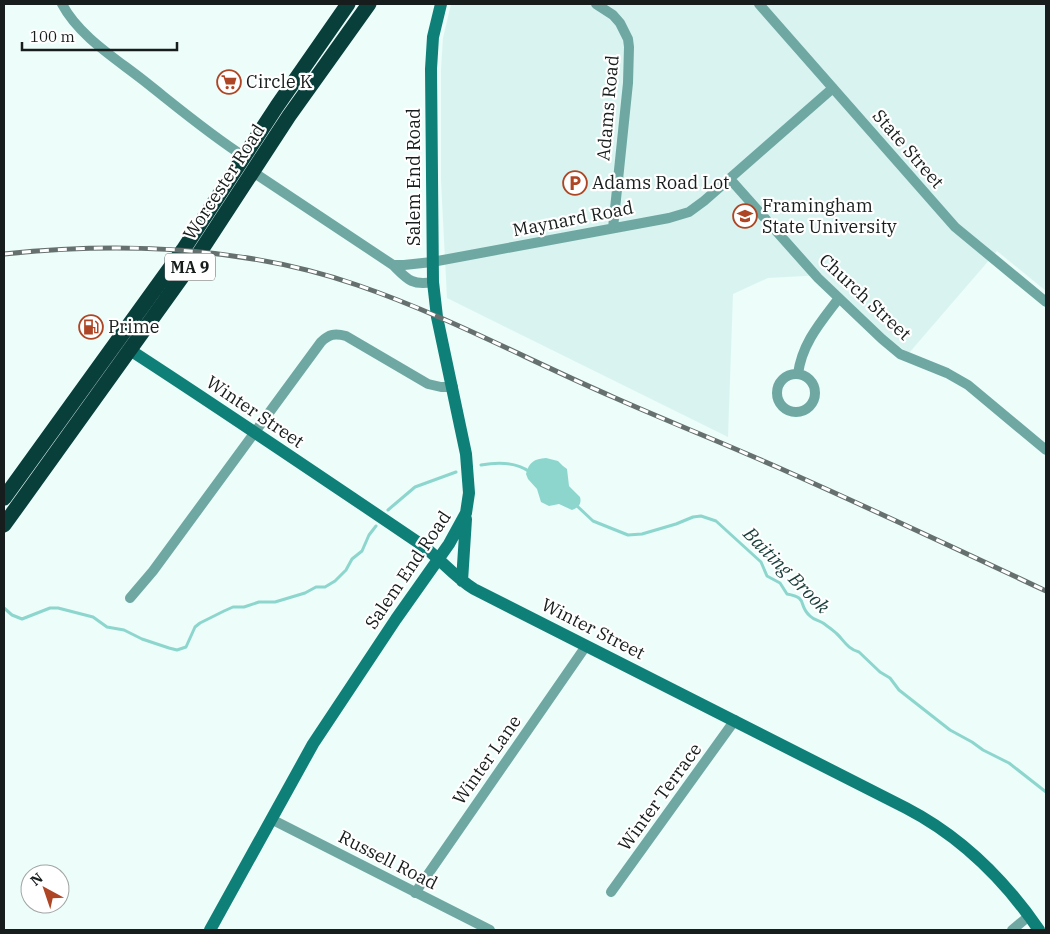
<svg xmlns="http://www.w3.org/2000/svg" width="1050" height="934" viewBox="0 0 1050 934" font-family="'IBM Plex Serif',serif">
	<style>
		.built { fill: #d9f4f0 }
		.water { fill: #8cd6ce }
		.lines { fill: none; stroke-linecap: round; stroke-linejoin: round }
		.stream { stroke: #8cd6ce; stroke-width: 3 }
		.street { stroke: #6fa8a2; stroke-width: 10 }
		.secondary { stroke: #0f8078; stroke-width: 12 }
		.highway { stroke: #093f3b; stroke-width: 15 }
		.rail-casing { stroke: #66706e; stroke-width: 5 }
		.rail { stroke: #fff; stroke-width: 3; stroke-dasharray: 9; stroke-linecap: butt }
		.labels { text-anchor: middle; stroke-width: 4.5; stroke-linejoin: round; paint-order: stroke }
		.shield { fill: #fff; stroke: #5d6160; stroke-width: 1 }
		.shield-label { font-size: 16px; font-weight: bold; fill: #171d1c }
		.poi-label { font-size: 18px; fill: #171d1c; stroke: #fff; text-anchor: start }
		.street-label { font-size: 18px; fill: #171d1c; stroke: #fff }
		.water-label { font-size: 19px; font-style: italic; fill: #193d39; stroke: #fff }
	</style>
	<rect width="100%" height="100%" fill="#ecfdfa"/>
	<!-- built -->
	<path class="built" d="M451 4H1046V291L997 251 909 353 887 338 822 275 768 278 733 294 728 437 447 298 441 181V69L443 38Z"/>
	<!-- water -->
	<path class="water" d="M546 458 558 461 563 466 567 469 569 486 580 497C582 504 578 508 572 510L559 504 549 506 541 502 537 489 528 479 526 474C529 462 534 459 546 458Z"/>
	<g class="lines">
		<!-- stream -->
		<path class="stream" d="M481 465C497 462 516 462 530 472
			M576 505 593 521 628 535 642 534 676 524 693 517 701 516 716 521 761 562 767 576 780 583 787 594C809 598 797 604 810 616 814 620 818 620 823 623 827 626 832 629 836 633 844 640 847 649 859 652L880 672 890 678 899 690 950 730 972 742 983 750 1009 763 1046 792
			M388 510 415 487 456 472
			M4 608 12 615 22 619 50 608H58L93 617 107 627 124 630 142 639 169 648 177 650 186 647 195 627 200 623 224 611 233 607H244L259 602H275L305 593 316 587H325L335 581 346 570 352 559 362 551 369 535 376 526"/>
		<!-- street -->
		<path class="street" d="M62 4C79 36 115 58 143 80 176 106 209 134 245 157
			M596 4 613 15 620 23 628 39 629 47 628 83 613 228
			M759 4 955 227 1046 302
			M253 172 393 265C407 279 412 286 433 282
			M730 179 818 278 882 339 900 354 947 373 968 385 1046 450
			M393 265H404L432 262 669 218 689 212 704 201 833 88
			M777 393a19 19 0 1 1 38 0a19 19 0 1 1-38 0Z
			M798 374C802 343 821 322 839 298
			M130 598 153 571 321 342C329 334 335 333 346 336L428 384 441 387H453
			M271 819 490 930
			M611 892 735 720
			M415 893 586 646
			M1012 930 1029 916"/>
		<!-- secondary -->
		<path class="secondary" d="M130 350C227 413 323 478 419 543 439 557 452 575 474 589L906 808C962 837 1004 879 1039 930
			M462 581 466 519
			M210 930 313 744 396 619 449 544 466 513 469 493 466 454 437 317 433 282 431 69 433 37 441 4"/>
		<!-- highway -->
		<path class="highway" d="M4 498 183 250 277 106 348 4
			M4 525 200 252 289 116 369 4"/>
		<!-- rail casing -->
		<g class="rail-casing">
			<path id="rail" d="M4 254C122 242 244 246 357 285 445 315 528 360 613 397 667 421 723 443 777 467 867 507 957 549 1046 591"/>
		</g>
		<!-- rail -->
		<use href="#rail" class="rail"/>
	</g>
	<!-- icons -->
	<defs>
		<g id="supermarket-ring" transform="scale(1.25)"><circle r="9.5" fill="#fff" stroke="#ae4625" stroke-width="1.5"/><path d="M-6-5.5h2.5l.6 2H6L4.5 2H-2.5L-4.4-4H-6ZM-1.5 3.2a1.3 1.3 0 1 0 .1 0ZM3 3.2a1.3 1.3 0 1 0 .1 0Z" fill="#ae4625"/></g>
		<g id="parking-ring" transform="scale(1.25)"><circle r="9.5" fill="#fff" stroke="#ae4625" stroke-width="1.5"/><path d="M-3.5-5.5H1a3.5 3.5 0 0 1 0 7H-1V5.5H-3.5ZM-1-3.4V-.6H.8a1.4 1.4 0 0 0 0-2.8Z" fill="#ae4625"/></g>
		<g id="university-ring" transform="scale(1.25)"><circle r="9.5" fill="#fff" stroke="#ae4625" stroke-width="1.5"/><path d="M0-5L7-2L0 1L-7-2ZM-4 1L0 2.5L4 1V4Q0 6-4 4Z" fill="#ae4625"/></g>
		<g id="fuel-ring" transform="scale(1.25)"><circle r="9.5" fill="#fff" stroke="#ae4625" stroke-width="1.5"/><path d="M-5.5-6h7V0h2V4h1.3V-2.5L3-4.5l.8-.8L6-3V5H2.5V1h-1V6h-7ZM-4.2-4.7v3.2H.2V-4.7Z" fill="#ae4625"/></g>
	</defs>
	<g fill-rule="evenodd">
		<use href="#supermarket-ring" x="229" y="82"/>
		<use href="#parking-ring" x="575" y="183"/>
		<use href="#university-ring" x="745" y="216"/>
		<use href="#fuel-ring" x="91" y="327"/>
	</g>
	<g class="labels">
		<!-- shield labels -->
		<rect class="shield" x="165" y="253.5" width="50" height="27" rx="4"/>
		<g class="shield-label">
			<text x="190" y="273">MA 9</text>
		</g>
		<!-- poi labels -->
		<g class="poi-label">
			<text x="246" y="88">Circle K</text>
			<text x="592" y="189">Adams Road Lot</text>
			<text x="762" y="212">Framingham<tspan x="762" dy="21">State University</tspan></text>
			<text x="108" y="333">Prime</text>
		</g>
		<!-- street labels -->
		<g class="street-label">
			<text transform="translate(608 108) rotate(-85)" y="6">Adams Road</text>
			<text transform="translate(908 149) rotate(49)" y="6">State Street</text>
			<text transform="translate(414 177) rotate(-90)" y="6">Salem End Road</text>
			<text transform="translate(224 182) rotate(-57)" y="6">Worcester Road</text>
			<text transform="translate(573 219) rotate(-11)" y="6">Maynard Road</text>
			<text transform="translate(865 297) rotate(43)" y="6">Church Street</text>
			<text transform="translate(255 412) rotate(34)" y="6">Winter Street</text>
			<text transform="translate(408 570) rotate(-56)" y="6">Salem End Road</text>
			<text transform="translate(593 629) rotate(27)" y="6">Winter Street</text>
			<text transform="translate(487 760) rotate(-55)" y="6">Winter Lane</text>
			<text transform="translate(660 797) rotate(-54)" y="6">Winter Terrace</text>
			<text transform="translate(388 860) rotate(27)" y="6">Russell Road</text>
		</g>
		<!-- water labels -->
		<g class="water-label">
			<text transform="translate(787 570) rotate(45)" y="7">Baiting Brook</text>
		</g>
	</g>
	<!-- border -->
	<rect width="1050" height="934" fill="none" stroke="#171d1c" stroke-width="10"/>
	<!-- north arrow -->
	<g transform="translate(45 889) rotate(320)"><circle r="24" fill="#ffffff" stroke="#a2a5a4"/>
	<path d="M0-4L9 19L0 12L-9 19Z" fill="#ae4625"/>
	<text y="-8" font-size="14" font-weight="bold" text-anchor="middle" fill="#171d1c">N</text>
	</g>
	<!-- scale -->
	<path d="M22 42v8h155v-8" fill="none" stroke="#171d1c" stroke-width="2.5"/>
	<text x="30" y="42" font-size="15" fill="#171d1c" stroke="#ffffff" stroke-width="4" paint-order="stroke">100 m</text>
</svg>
